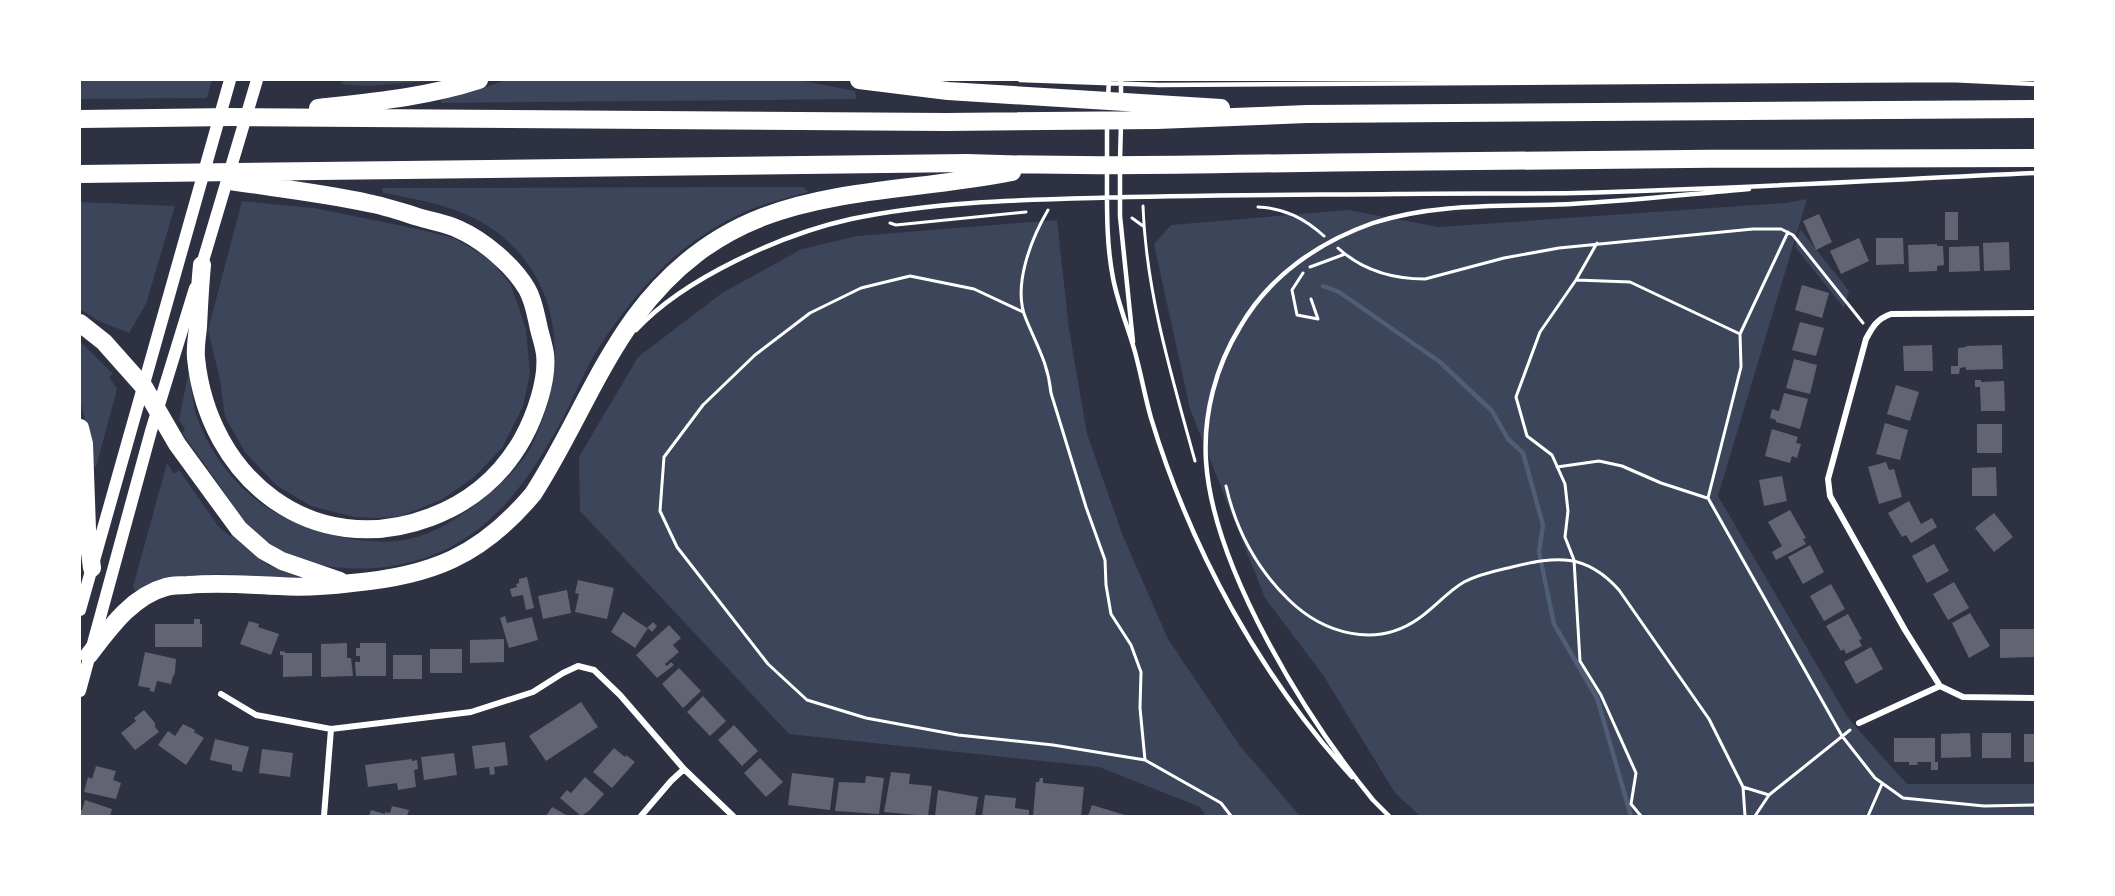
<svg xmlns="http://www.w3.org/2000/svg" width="2115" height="896" viewBox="0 0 2115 896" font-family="Bitter,serif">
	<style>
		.green { fill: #3c4559 }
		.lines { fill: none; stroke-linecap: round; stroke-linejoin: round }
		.stream { stroke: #4f5d75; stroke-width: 4.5 }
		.building { fill: #626471 }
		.path { stroke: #fff; stroke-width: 3 }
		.service { stroke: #fff; stroke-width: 4.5 }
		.minor { stroke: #fff; stroke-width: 6 }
		.secondary { stroke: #fff; stroke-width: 12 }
		.motorway { stroke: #fff; stroke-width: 18 }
	</style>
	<rect width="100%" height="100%" fill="#2d3142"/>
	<!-- green -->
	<path class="green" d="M80 80H212L207 98 80 99Z
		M344 80H441L368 86 341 84Z
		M505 80H799L855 91 856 99 441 103V100L481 89Z
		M804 187 808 192C795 196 782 199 769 203 737 212 696 237 671 260 641 287 613 324 592 359 581 378 573 400 562 420 520 498 471 560 376 568 328 571 287 562 251 528 242 521 236 509 229 499 214 477 198 455 182 433L185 430 179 420 189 370C191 383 192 398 195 411 211 461 249 505 299 524 337 539 383 549 423 535 458 523 517 477 533 443 567 370 565 286 498 233 466 208 422 200 383 193L382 188Z
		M1807 199 1718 496 1848 718 1907 784H2035V816H1420L1395 793 1323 675 1265 598 1190 409 1154 244 1171 225 1348 210 1439 227 1785 203Z
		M242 201 314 208 413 228 454 238 491 260 511 285 526 329 530 373 523 406 502 448 473 478 441 500 401 516 378 518 354 517 311 506 276 485 245 452 225 417 220 380 208 330Z
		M80 202 175 206 146 304 129 333 99 321 80 309Z
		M1057 220 1069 329 1087 434 1123 536 1168 639 1240 746 1300 816H1206L1200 807 1099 767 789 734 580 511 579 457 638 357 722 293 802 249 857 236Z
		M1800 229 1849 291 1844 308 1795 247Z
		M80 341 113 374 109 377 117 389 96 467 94 466 84 415 80 401Z
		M167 463 174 474 179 470 218 526 230 536 232 535 268 565 304 579C254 576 179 566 135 591L133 587Z"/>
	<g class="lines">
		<!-- stream -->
		<path class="stream" d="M1323 286 1339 292 1440 362 1492 411 1508 439 1523 453 1543 525 1539 552 1554 624 1597 698 1631 816"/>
	</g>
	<!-- building -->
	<path class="building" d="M1945 212H1958V240H1945Z
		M1819 214 1832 242 1816 250 1803 221Z
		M1859 238 1869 261 1841 274 1830 251Z
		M1876 238H1903L1904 264 1876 265Z
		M2009 242 2010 270 1984 271 1983 243Z
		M1937 244V246H1943L1944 265 1937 266V271L1909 272 1908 245Z
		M1979 246 1980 271 1949 272V247Z
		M1802 285 1829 293 1822 318 1795 310Z
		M1800 322 1824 328 1816 356 1792 350Z
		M1932 345 1933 371H1904L1903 346Z
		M2002 345 2003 369 1966 370V367L1960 368 1959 374H1951V366H1958V348L1966 347V346Z
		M1794 359 1817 365 1810 394 1786 388Z
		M1975 380H1981V382L2004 381 2005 411H1981L1980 387H1975Z
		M1896 385 1919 392 1910 421 1887 414Z
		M1784 393 1808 399 1800 429 1776 422V420L1770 418 1772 409 1779 411Z
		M1885 423 1908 430 1900 460 1876 454Z
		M1977 424H2002V453H1977Z
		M1772 429 1798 437 1796 443 1801 444 1797 458 1792 456 1790 463 1765 456Z
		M1886 462 1889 470 1894 469 1902 497 1879 504 1868 467Z
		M1996 467 1997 496H1972V468Z
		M1782 476 1787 501 1764 506 1759 480Z
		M1909 501 1921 524 1932 518 1937 527 1911 543 1906 535 1902 537 1888 513Z
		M1790 510 1806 538 1803 539 1806 544 1776 560 1772 552 1782 546 1768 522Z
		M1994 513 2013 537 1994 552 1975 528Z
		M1934 544 1949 571 1927 583 1912 556Z
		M1810 545 1824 572 1803 584 1788 557Z
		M527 577 534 608 526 610 523 595 512 597 510 589 517 587 516 584 519 583V579Z
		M578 580 614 588 607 619 575 612 579 594 575 593Z
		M1954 582 1969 608 1948 620 1933 594Z
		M1831 584 1845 609 1824 621 1810 596Z
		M567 590 571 613 543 619 538 596Z
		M623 612 647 628 653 622 657 626 652 632 648 628 635 648 611 632Z
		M1970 613 1990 646 1969 658 1952 623Z
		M1848 614 1862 639 1859 640 1862 646 1846 654 1844 649 1841 651 1826 626Z
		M505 616 507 623 532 617 538 640 509 648 500 618Z
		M194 619H200V624H202V647H155V624H194Z
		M249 621 259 624 258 627 279 634 271 655 240 644Z
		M669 625 681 638 673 645 679 652 665 664 667 666 671 662 674 665 657 678 636 655Z
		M2000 629H2036V657L2000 658Z
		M504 639V662L470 663V640Z
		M347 643V658H351L353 676 321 677V644Z
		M360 643H386V676H356L355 662H360V656H356V648H360Z
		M1871 647 1883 669 1856 684 1844 662Z
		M430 649H462V673H430Z
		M280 651 286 652 285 653H312V676L283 677V655H280Z
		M145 652 176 659 175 671 174 676 171 675 173 676 171 684 157 681 154 692 150 691V688L138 686Z
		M393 655H422V679H393Z
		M679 668 701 691 683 708 662 684Z
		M703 696 726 721 710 736 687 712Z
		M581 702 598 727 546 761 529 736Z
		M144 710 155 723V727L159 732 135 750 121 733 136 721 134 718Z
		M183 724 195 730 194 732 204 738 186 765 158 745 168 731 175 736Z
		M734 725 758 751 742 766 718 740Z
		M1970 733 1971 757 1941 758V734Z
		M1982 733H2011V758H1982Z
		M2024 734H2036V762H2024Z
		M1894 738H1935V762H1938V770H1931V762H1917L1918 765H1909V762H1894Z
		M215 739 249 747 242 772 232 770V765L210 760Z
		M505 742 508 765 494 767 495 774 490 775 489 767 475 769 472 746Z
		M614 748 625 757 626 755 635 762 612 788 593 772Z
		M262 749 293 753 290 777 259 773Z
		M454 753 457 775 424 780 421 757Z
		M760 758 783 782 766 797 744 773Z
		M412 759V761L417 760 418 769 414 770 416 787 398 790 397 783 368 787 365 765Z
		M96 766 116 771 113 780 121 783 116 799 84 792 88 777 92 779Z
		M891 772 910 774 909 784 932 786 928 816 884 812Z
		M792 773 834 778 830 810 788 805Z
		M866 776 884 778 879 814 835 811 839 782 865 783Z
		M585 777 604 794 589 811 581 816 560 798 567 790 571 793Z
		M1040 778H1043V783L1084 787 1081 816H1033L1036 782H1039Z
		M938 790 978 797 975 816H935Z
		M985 795 1016 798 1015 808 1029 810V816H982Z
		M85 800 112 809 110 816H80V810H82Z
		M1092 805 1128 816H1088Z
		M392 806 409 810 407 816H369L371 810 385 814V812L390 813Z
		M552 807 568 816H546Z"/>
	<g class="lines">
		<!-- path -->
		<path class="path" d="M1143 206C1146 293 1172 377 1195 461
			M1258 207C1284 208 1304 218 1324 236
			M1048 210C1031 239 1012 287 1026 319 1037 346 1048 363 1051 393L1086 507 1105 560 1106 585 1111 614 1131 645 1141 672 1140 708 1145 760 1221 803 1231 816
			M1132 218 1143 226
			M890 223 896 225 1026 212
			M1788 232 1740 334 1741 367 1708 498 1842 736 1875 778 1903 798 1984 806 2036 805
			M1597 243 1576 280 1540 332 1516 397 1527 436 1552 455 1565 484 1568 511 1565 537 1574 560 1580 661 1601 695 1636 773 1631 804 1641 816
			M1338 248C1362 270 1393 279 1425 279L1504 258 1559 248 1753 229H1781L1793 235 1863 323
			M1310 267 1345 254
			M1303 273 1292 290 1297 315 1318 319 1311 299
			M1576 280 1630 282 1740 334
			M1023 312 974 289 910 276 861 288 810 313 755 355 703 405 664 457 660 511 677 547 768 664 807 700 866 718 958 735 1053 745 1145 760
			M1557 467 1599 461 1622 466 1661 483 1707 498
			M1226 486C1236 530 1256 568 1289 600 1323 633 1375 649 1418 619 1434 608 1447 592 1464 582 1479 574 1495 571 1512 567 1557 556 1586 553 1619 590L1709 719 1743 787 1745 816
			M1743 787 1769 795
			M1755 816 1769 795 1850 730
			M1868 816 1882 784"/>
		<!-- service -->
		<path class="service" d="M1020 80 1159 85 1951 80 2036 84
			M1121 97V80
			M1108 98 1109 80
			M1120 160 1121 123
			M1107 161V124
			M1120 168V216L1133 342
			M1107 169C1107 205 1106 242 1113 278 1118 304 1128 327 1135 352 1141 374 1145 397 1151 418 1191 550 1260 676 1352 777
			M636 330C684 278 783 234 851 219 931 202 1013 200 1094 198 1195 195 1295 195 1396 194 1456 193 1516 194 1576 193 1729 189 1882 180 2036 173
			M1372 799 1389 816
			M1373 800C1306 718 1213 568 1206 461 1203 414 1216 366 1240 327 1269 276 1319 242 1373 223 1437 202 1506 207 1571 204 1631 201 1690 194 1749 189"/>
		<!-- minor -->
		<path class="minor" d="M2036 313 1891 314C1877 319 1873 326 1866 339L1828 479 1830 496 1905 630 1940 686 1963 697 2036 698
			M221 694 256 715 331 729 471 712 533 692 563 673 578 666 594 670 620 695 684 769 733 816
			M1859 723 1940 686
			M324 816 331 729
			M641 816 671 781 684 769"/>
		<!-- secondary -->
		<path class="secondary" d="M200 271 257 80
			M80 610 230 80
			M80 691 151 431 195 288"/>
		<!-- motorway -->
		<path class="motorway" d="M859 80 948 91 1221 108
			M318 108C372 102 427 97 479 80
			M80 119 231 117 946 122 1157 120 1307 114 2036 109
			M80 174 967 163C1105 168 1242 163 1380 162 1599 159 1817 158 2036 158
			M202 265C200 285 199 306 198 327 197 337 195 348 196 358 208 478 312 562 431 517 471 502 502 476 523 438 535 416 548 380 545 354 544 346 541 337 539 329 536 316 534 301 527 289 513 265 483 240 458 229 446 223 431 221 418 217 402 212 385 206 368 203 323 193 276 188 230 181
			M80 323 104 342 144 387 177 444 239 529 264 551 282 561 340 581
			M80 428 84 444 87 529 92 568
			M89 655C109 629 132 596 166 587 173 585 181 585 188 585 219 582 249 585 279 586 304 588 327 586 352 583 431 576 481 556 533 494 570 437 595 372 635 317 737 179 863 201 1012 172"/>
	</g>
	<!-- border -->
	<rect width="2115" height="896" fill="none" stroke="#ffffff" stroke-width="162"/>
</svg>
